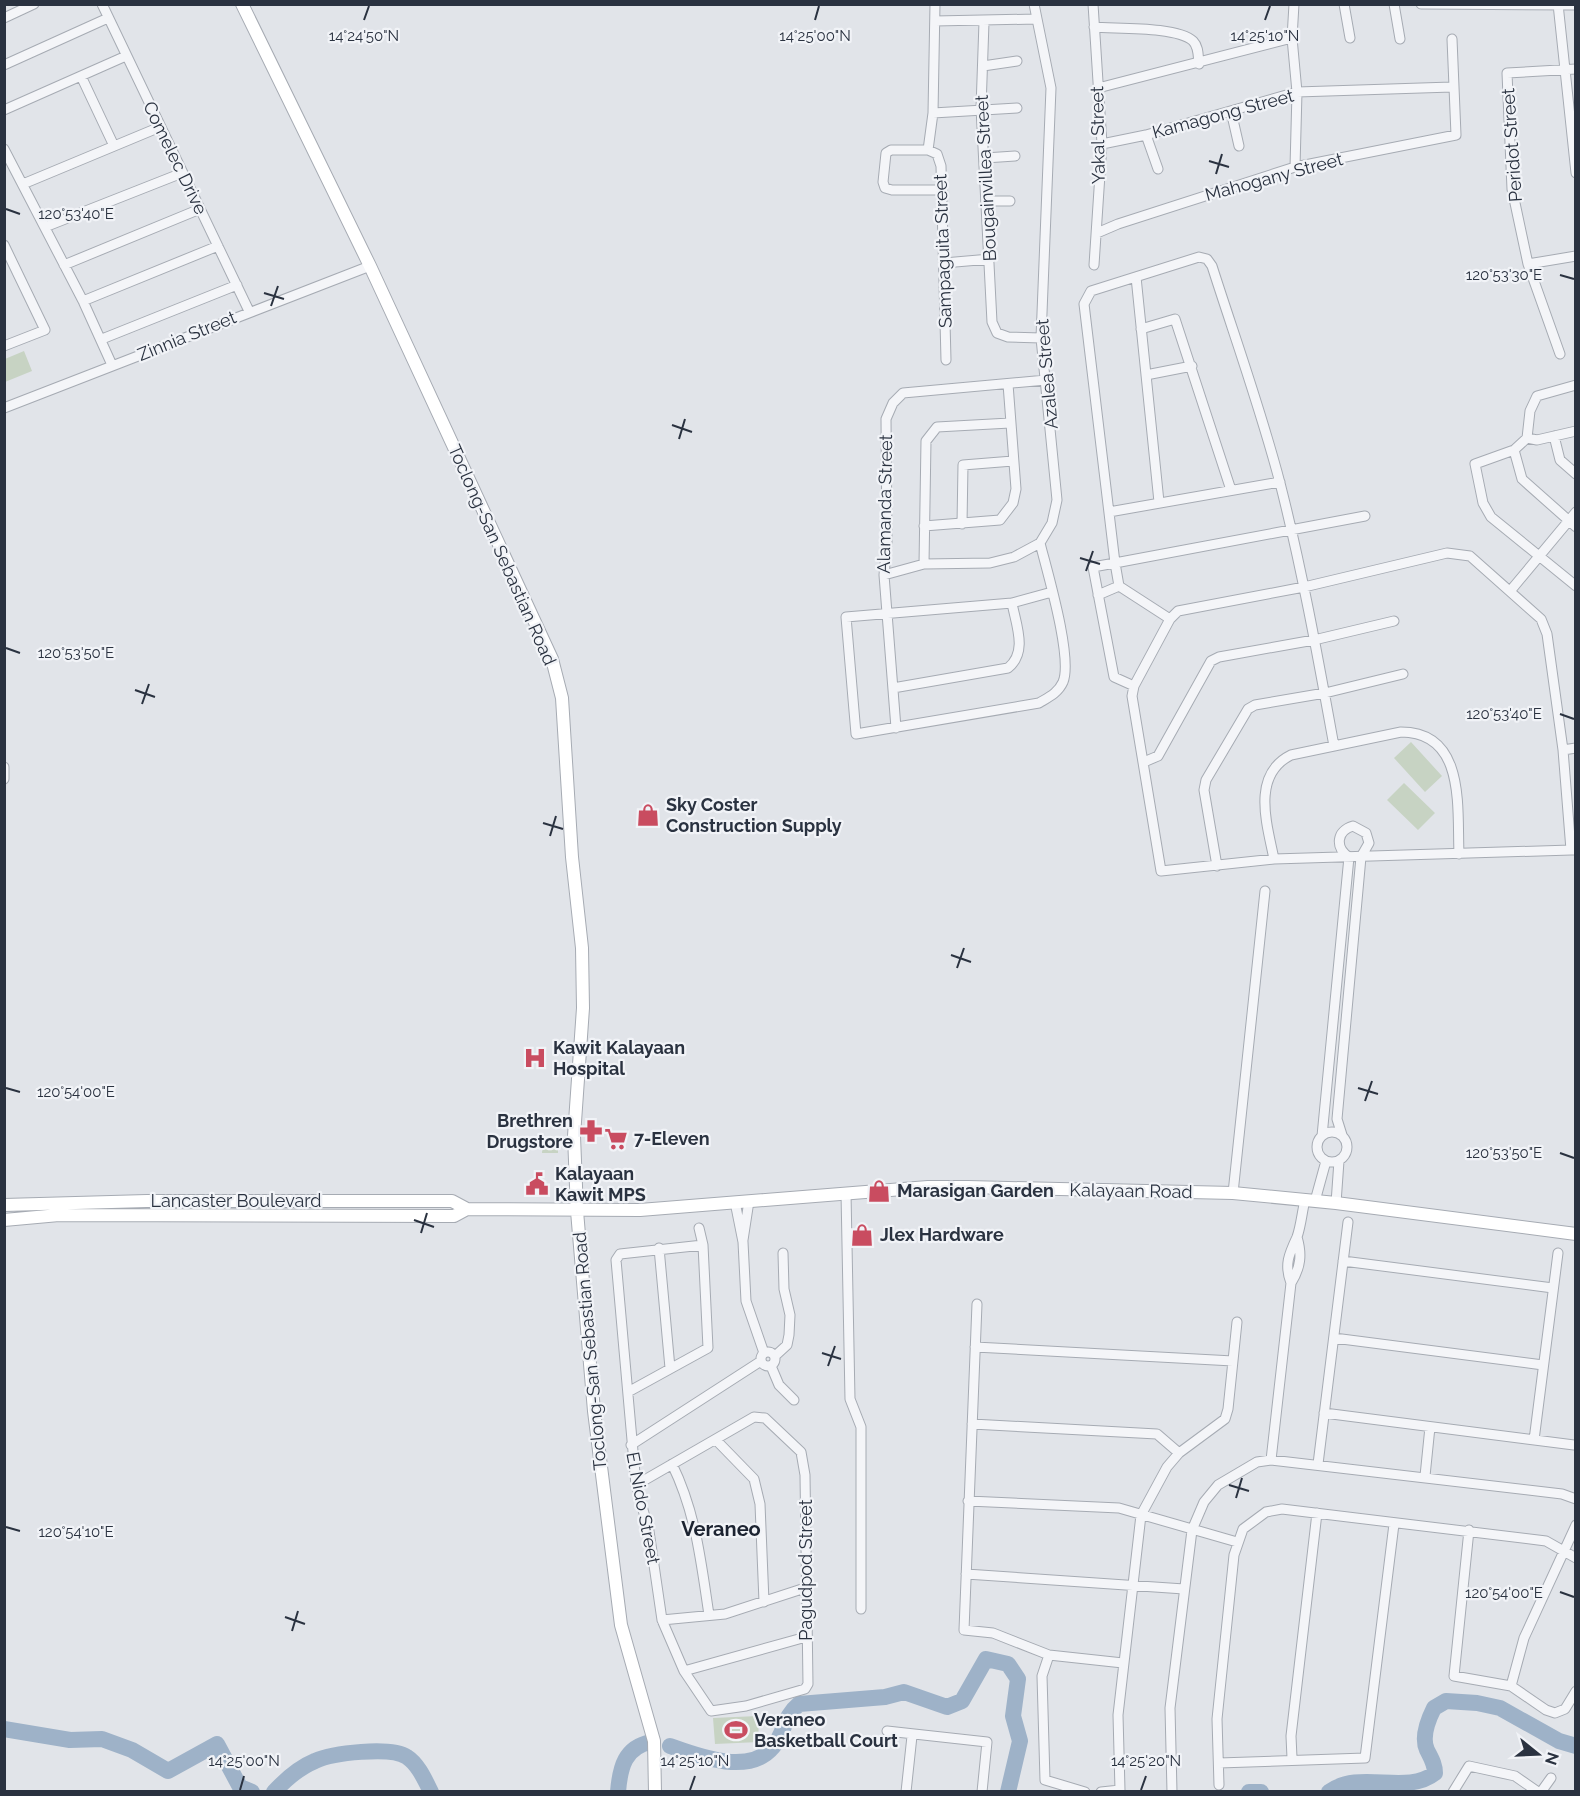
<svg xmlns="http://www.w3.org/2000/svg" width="1580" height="1796" viewBox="0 0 1580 1796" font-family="Raleway,sans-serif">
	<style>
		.green { fill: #c7d3c3 }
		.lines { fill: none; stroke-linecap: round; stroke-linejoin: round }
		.river { stroke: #9eb2c8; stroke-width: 16 }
		.street-casing { stroke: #a6abb3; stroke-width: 11 }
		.secondary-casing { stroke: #a6abb3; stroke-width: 14 }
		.street { stroke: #f4f5f8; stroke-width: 9 }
		.secondary { stroke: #fff; stroke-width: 12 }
		.ticks { fill: none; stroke: #2a3240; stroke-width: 2 }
		.labels { text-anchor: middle; stroke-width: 4.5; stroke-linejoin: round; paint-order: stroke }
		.street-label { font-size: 18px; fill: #2a3240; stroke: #f1f3f7 }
		.poi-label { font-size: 18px; font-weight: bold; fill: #2a3240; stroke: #f1f3f7; text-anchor: start }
		.neighbourhood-label { font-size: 20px; font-weight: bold; fill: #1c2331; stroke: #f1f3f7 }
		.ticks-label { font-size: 15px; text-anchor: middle; fill: #2a3240; stroke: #f1f3f7; stroke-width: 4.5; stroke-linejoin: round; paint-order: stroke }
	</style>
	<rect width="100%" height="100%" fill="#e1e4e9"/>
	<!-- green -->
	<path class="green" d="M24 351 32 371 5 382V359Z
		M1411 742 1442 776 1425 792 1394 758Z
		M1404 783 1435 813 1418 830 1387 800Z
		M543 1138H558V1153H542Z
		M758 1716 759 1742 715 1744 713 1718Z"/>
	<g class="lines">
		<!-- river -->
		<path class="river" d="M4 1729 70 1740 102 1739 132 1750 168 1771 217 1744 240 1787 252 1792
			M670 1746C698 1756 749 1776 773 1747 785 1733 783 1717 799 1704L885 1697 904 1692 947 1707 962 1701 986 1659 1008 1664 1018 1679 1013 1716 1020 1741 1008 1792
			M274 1792C286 1779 298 1768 315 1761 332 1753 391 1746 407 1757 418 1764 425 1780 431 1792
			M618 1792C620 1767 625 1747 651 1742
			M1249 1792H1261
			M1329 1792C1360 1769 1406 1796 1435 1773 1435 1764 1431 1758 1427 1750 1421 1737 1428 1720 1434 1708L1446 1701 1477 1703 1500 1708 1559 1741 1576 1746"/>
		<!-- street casing -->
		<g class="street-casing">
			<path id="street" d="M102 4 249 311
				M935 4 933 113 928 150 937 154 941 166 946 360
				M1093 4 1102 144 1094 265
				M1294 4 1292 38 1297 92 1295 167
				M1344 4 1350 38
				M1394 4 1400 39
				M1421 4 1576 5
				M1558 4 1576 173
				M4 18 34 4
				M935 21 1036 19
				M984 22 981 108 992 322 997 333 1008 337 1041 338
				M1094 27C1116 29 1177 26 1193 41 1199 47 1198 56 1199 64
				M4 65 108 18
				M983 66 1017 61
				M81 76 114 146
				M1098 88 1292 38
				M4 110 126 56
				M1231 111 1239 146
				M933 113 1017 108
				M1146 135 1158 169
				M1102 144 1146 135 1297 92 1452 87
				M4 149 83 301 112 365
				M928 150H891L886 153 883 182 885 188 892 190H942
				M985 158 1015 156
				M23 184 160 127
				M986 201H1010
				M45 227 182 173
				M1097 233 1118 224 1295 167 1456 135 1452 39
				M4 245 45 330 4 346
				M944 263 990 259
				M1528 264 1576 256
				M64 265 200 209
				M1136 277 1159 502
				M83 301 218 246
				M1141 329 1175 319 1231 490
				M102 339 237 285
				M1560 354 1528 264 1512 189 1507 73 1576 69
				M1146 375 1192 366
				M1576 385 1537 396 1530 411 1527 438 1537 440 1576 431
				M4 408 370 266
				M1554 436 1560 460 1576 474
				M1527 438 1514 450 1475 464 1483 503 1491 517 1576 586
				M1514 450 1522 479 1576 527
				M1109 512 1280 482
				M962 524 963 465 1013 461
				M924 526 1000 520 1013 503 1016 489 1008 384
				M1040 543C1047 571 1073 658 1063 682 1058 693 1049 697 1039 703L856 734 846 617 1012 603 1052 592
				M924 564 926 441 937 427 1010 423
				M884 575 924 564 990 563 1014 557 1040 543 1052 523 1057 500 1041 338 1051 88 1034 4
				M1119 586 1170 619
				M1511 590 1576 512
				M1098 595 1119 586 1115 563 1093 567 1114 677 1134 686
				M893 688 1008 668C1028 652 1016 625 1012 603
				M896 728 884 575 887 542 886 419 893 403 903 393 1046 380
				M1334 746C1318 658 1302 569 1280 483 1261 410 1235 338 1212 266L1207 259 1199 257 1091 291 1084 304 1115 563 1365 516
				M1563 750 1576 748
				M1144 762 1158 756 1211 661 1219 657 1314 640 1394 621
				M4 767V779
				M1571 850 1563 750 1547 634 1541 619 1470 556 1447 553 1304 587 1178 611 1170 619 1134 686 1132 696 1161 871 1274 859 1571 850H1576
				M1274 859C1267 824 1251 775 1291 755L1401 732C1466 732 1457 808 1459 854
				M1217 866 1204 790 1206 780 1248 709 1255 705 1325 693 1403 674
				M1317 1147a15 15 0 1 1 30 0a15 15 0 1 1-30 0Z
				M1322 1136 1349 857C1335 848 1336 831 1353 826L1366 833 1369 843 1361 857 1337 1119 1342 1135
				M846 1193 850 1399 861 1427V1609
				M1233 1193 1265 891
				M1315 1201 1326 1161
				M735 1202 743 1242 746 1301 764 1353
				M1336 1203 1339 1161
				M743 1240 749 1201
				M659 1248 670 1368
				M1343 1261 1553 1288
				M1291 1283C1284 1265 1289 1254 1297 1237 1301 1226 1302 1212 1305 1200
				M977 1304 964 1630 993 1633 1049 1655 1123 1663
				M1334 1338 1543 1365
				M975 1347 1233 1361
				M761 1359a7 7 0 1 1 14 0a7 7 0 1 1-14 0Z
				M775 1356 787 1345 789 1335 790 1315 784 1289 783 1253
				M771 1366 779 1385 794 1400
				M628 1392 708 1348 703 1245 699 1228
				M1324 1413 1574 1445
				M972 1424 1157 1434 1179 1453
				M716 1440 754 1479 760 1504 764 1602
				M1534 1440 1558 1253
				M631 1445 761 1361
				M1271 1460 1291 1283C1301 1267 1302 1254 1297 1237
				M672 1464C696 1513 701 1562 709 1615
				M1318 1464 1348 1222
				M1425 1476 1430 1427
				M636 1485 754 1417 765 1418 801 1452 805 1475 808 1684 805 1689 746 1706 711 1711 684 1671 662 1620 649 1531 636 1485 616 1260 620 1254 703 1245
				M968 1501 1119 1508 1237 1542
				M1469 1530 1454 1676 1511 1686 1546 1710 1555 1713 1565 1709 1576 1691
				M966 1574 1184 1589
				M662 1620 725 1614 805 1588
				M1049 1655 1042 1676 1045 1780 1085 1792
				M684 1671 806 1637
				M1511 1686 1524 1638 1576 1525
				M887 1731 987 1742 982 1792
				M1292 1758 1291 1736 1317 1513
				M1219 1763 1365 1758 1394 1524
				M1219 1785 1217 1719 1234 1555 1243 1529 1266 1512 1282 1509 1546 1541 1576 1558
				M906 1792 912 1736
				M1101 1792 1120 1790 1118 1715 1141 1515 1167 1467 1179 1453 1225 1419 1228 1409 1237 1322
				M1172 1792 1170 1708 1192 1530 1204 1502 1218 1485 1257 1462 1271 1460 1562 1494 1576 1499
				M1453 1792 1469 1766 1515 1776 1538 1792
				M1541 1792 1551 1778"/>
		</g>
		<!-- secondary casing -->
		<g class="secondary-casing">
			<path id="secondary" d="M242 4 370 266 552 659 562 698 572 857 582 948 583 1008 574 1136 577 1211 594 1411 621 1625 654 1741 655 1792
				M4 1205 147 1201H452L467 1209 640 1210 928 1187H968L1233 1193 1336 1203 1576 1234
				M4 1220 59 1215 454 1216 467 1209"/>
		</g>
		<!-- street -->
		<use href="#street" class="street"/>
		<!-- secondary -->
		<use href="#secondary" class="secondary"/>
	</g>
	<!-- ticks -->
	<path class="ticks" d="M364 20 369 6M815 20 819 6M1265 20 1270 6M1209 161 1229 167M1216 174 1222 154M6 209 20 214M1560 275 1574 279M264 293 284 299M271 306 278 286M672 425 692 432M679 439 685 419M1080 558 1100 564M1086 571 1093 551M6 648 20 653M135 690 155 697M142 704 149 684M1560 714 1574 719M543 823 563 829M550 836 556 816M951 955 971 962M957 968 964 948M6 1088 20 1092M1358 1088 1378 1094M1365 1101 1372 1081M1560 1153 1574 1158M414 1220 434 1227M421 1233 427 1213M822 1353 841 1359M828 1366 835 1346M1229 1485 1249 1491M1236 1498 1242 1478M6 1527 20 1531M1560 1592 1574 1597M285 1617 305 1624M292 1631 298 1611M240 1790 244 1776M690 1790 695 1776M1141 1790 1146 1776"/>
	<!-- icons -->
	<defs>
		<g id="shop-bare" transform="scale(1.8)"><path d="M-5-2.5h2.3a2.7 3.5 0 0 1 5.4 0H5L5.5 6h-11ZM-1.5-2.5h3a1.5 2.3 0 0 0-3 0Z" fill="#c94c60" stroke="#f1f3f7" stroke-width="2.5" paint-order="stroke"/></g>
		<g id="hospital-bare" transform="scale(1.8)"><path d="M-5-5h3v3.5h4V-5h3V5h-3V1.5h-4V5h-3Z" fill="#c94c60" stroke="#f1f3f7" stroke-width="2.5" paint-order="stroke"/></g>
		<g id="pharmacy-bare" transform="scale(1.8)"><path d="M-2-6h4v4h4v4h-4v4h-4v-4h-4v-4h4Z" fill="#c94c60" stroke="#f1f3f7" stroke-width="2.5" paint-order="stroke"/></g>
		<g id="supermarket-bare" transform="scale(1.8)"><path d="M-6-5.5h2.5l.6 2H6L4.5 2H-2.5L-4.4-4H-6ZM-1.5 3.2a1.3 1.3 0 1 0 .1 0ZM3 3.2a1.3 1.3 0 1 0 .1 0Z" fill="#c94c60" stroke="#f1f3f7" stroke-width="2.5" paint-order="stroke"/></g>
		<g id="civic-bare" transform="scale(1.8)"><path d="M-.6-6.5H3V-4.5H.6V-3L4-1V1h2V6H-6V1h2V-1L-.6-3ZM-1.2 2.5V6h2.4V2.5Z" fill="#c94c60" stroke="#f1f3f7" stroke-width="2.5" paint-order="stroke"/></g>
		<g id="stadium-bare" transform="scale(1.8)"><path d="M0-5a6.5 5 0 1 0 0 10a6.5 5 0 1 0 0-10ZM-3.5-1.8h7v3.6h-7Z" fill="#c94c60" stroke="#f1f3f7" stroke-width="2.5" paint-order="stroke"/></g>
	</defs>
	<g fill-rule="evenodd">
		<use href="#shop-bare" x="648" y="815"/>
		<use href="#hospital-bare" x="535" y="1058"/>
		<use href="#pharmacy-bare" x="591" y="1131"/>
		<use href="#supermarket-bare" x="616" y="1139"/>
		<use href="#civic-bare" x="537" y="1184"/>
		<use href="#shop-bare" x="879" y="1191"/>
		<use href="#shop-bare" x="862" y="1235"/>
		<use href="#stadium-bare" x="736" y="1730"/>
	</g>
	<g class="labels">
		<!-- street labels -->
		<g class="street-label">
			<text transform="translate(1223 114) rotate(-15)" y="6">Kamagong Street</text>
			<text transform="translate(1098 135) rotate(-91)" y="6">Yakal Street</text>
			<text transform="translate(1512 145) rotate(-94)" y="6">Peridot Street</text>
			<text transform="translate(175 158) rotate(64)" y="6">Comelec Drive</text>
			<text transform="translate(1274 177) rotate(-15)" y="6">Mahogany Street</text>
			<text transform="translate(986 178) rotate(-93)" y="6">Bougainvillea Street</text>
			<text transform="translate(943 251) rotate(-92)" y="6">Sampaguita Street</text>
			<text transform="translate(187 336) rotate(-22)" y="6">Zinnia Street</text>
			<text transform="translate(1047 374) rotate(-95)" y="6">Azalea Street</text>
			<text transform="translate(885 504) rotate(-89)" y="6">Alamanda Street</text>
			<text transform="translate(502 555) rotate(66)" y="6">Toclong-San Sebastian Road</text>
			<text transform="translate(1131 1191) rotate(1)" y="6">Kalayaan Road</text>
			<text x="236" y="1207">Lancaster Boulevard</text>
			<text transform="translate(590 1351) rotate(-95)" y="6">Toclong-San Sebastian Road</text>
			<text transform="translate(643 1508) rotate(79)" y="6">El Nido Street</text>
			<text transform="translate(806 1570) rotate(-90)" y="6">Pagudpod Street</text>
		</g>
		<!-- poi labels -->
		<g class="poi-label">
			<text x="666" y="811">Sky Coster<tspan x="666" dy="21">Construction Supply</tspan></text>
			<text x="553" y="1054">Kawit Kalayaan<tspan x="553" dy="21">Hospital</tspan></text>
			<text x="573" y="1127" text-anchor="end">Brethren<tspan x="573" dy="21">Drugstore</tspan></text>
			<text x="634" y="1145">7-Eleven</text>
			<text x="555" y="1180">Kalayaan<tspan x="555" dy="21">Kawit MPS</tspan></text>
			<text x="897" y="1197">Marasigan Garden</text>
			<text x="880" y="1241">Jlex Hardware</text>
			<text x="754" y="1726">Veraneo<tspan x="754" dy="21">Basketball Court</tspan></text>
		</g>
		<!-- neighbourhood labels -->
		<g class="neighbourhood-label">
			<text x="721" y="1536">Veraneo</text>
		</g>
	</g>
	<g class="ticks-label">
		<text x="364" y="41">14°24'50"N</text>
		<text x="815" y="41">14°25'00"N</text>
		<text x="1265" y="41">14°25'10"N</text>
		<text x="76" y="219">120°53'40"E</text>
		<text x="1504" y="280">120°53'30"E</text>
		<text x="76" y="658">120°53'50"E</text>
		<text x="1504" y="719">120°53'40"E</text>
		<text x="76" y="1097">120°54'00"E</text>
		<text x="1504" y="1158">120°53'50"E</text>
		<text x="76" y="1537">120°54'10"E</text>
		<text x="1504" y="1598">120°54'00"E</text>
		<text x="244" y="1766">14°25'00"N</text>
		<text x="695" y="1766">14°25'10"N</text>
		<text x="1146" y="1766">14°25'20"N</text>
	</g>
	<!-- border -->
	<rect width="1580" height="1796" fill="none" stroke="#2a3240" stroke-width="12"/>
	<!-- north arrow -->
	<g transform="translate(1538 1754) rotate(108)" stroke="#f1f3f7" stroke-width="4.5" paint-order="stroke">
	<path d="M0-4.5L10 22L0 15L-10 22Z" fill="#2a3240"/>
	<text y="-9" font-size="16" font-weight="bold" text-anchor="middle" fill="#2a3240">N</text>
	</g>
</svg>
